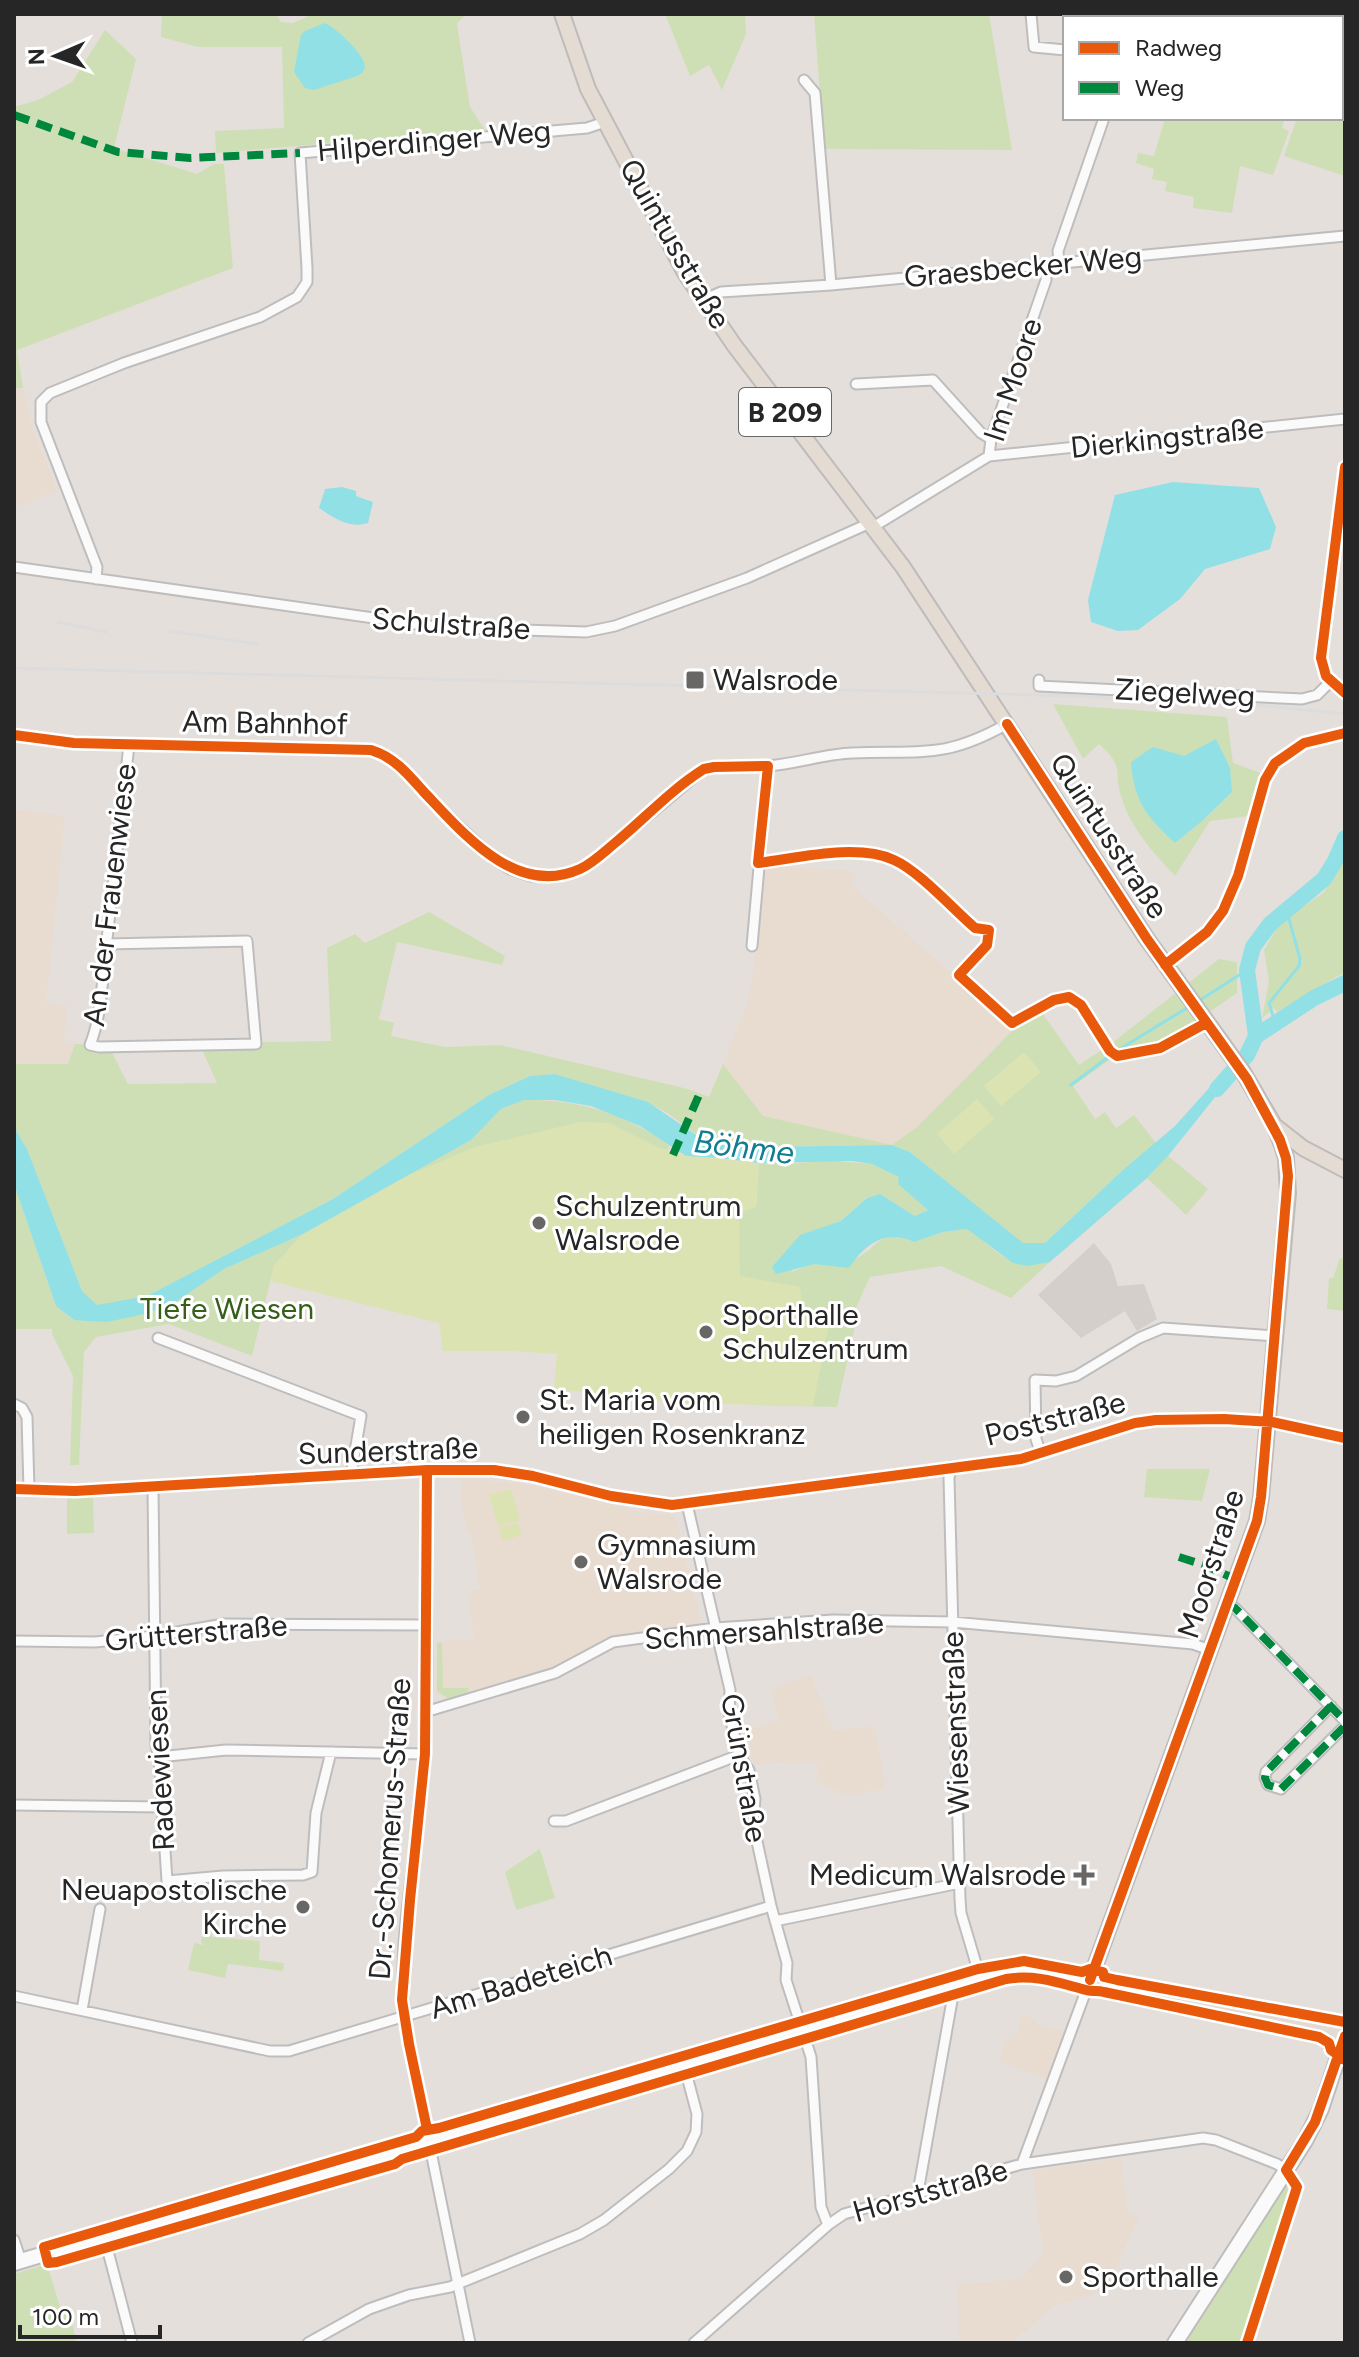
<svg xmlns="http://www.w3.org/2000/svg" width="1359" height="2357" viewBox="0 0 1359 2357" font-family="Figtree,sans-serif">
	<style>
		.education { fill: #e8dcd0 }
		.green { fill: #cedfb5; fill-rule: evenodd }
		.pitch { fill: #dbe3b2 }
		.plaza { fill: #d5cfcb }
		.water { fill: #90e0e6 }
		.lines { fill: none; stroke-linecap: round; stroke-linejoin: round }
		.stream { stroke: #90e0e6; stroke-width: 3 }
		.river { stroke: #90e0e6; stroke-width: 16 }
		.street-casing { stroke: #bebdbe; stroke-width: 13 }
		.secondary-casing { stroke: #bebdbe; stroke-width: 18 }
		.primary-casing { stroke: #bebcbb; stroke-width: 18 }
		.street { stroke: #fbfafa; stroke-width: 9 }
		.secondary { stroke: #fbfafa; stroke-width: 14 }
		.primary { stroke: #e4dcd2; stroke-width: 14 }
		.rail { stroke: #dcdcdd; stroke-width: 3 }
		.quiet { stroke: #00873e; stroke-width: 8; stroke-dasharray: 16 8; stroke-linecap: butt }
		.cycleway-casing { stroke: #fff; stroke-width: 15 }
		.cycleway { stroke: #e8590c; stroke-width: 10 }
		.poi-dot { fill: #696766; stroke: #fff; stroke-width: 3 }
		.labels { text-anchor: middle; stroke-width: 6; stroke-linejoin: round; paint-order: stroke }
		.shield { fill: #fff; stroke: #676767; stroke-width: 2 }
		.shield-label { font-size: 28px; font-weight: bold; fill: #262626 }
		.street-label { font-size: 30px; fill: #262626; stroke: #fff }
		.poi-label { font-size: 30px; fill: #262626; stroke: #fff; text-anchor: start }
		.park-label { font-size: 30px; fill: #36601a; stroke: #fff }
		.water-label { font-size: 32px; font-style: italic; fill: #107d91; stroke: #fff }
	</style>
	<rect width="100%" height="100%" fill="#e5dfdc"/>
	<!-- education -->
	<path class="education" d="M14 388H23L33 429 58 491 18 506 14 503Z
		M14 809 65 816 46 1003 66 1005 64 1043 75 1044 68 1064H14Z
		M763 865 853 871 852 886 1007 1021 1012 1031 917 1127 892 1145 763 1116 723 1064 748 1000 759 933Z
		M461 1478 523 1484 604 1501 640 1512 675 1515 701 1621 698 1624 621 1635 600 1641 564 1664 458 1698 441 1697 436 1692 437 1641 474 1639 468 1591 480 1590 471 1534 467 1533 461 1503Z
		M810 1675 834 1730 875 1726 886 1787 849 1796 816 1783 818 1766 813 1761H804L798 1764 772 1761 754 1765 746 1730 778 1721 771 1688Z
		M1022 2015 1033 2018 1036 2023 1064 2031 1047 2080 999 2061 1006 2038 1015 2040Z
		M1121 2158 1128 2213 1139 2217 1108 2286 1101 2293 1056 2305 1011 2343H959L958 2284 1021 2279 1043 2253 1032 2170Z"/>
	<!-- green -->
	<path class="green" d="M162 14H276L281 22 293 23 312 14H466L457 24 470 107 485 130 216 153 215 131 284 128 282 47H198L161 37Z
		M665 14H745L746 34 722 90 709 65 690 76Z
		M814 14H989L1012 150 824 149Z
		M105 30 136 59 114 148 197 174 214 164H224L233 268 17 350 23 388H14V107L38 100 72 82Z
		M1341 80 1345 81V176L1284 156 1297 118H1341Z
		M1165 118H1285L1282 128 1289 131 1273 175 1240 166 1232 213 1193 208 1194 197 1165 191 1167 182 1152 179 1154 169 1136 163 1138 153 1154 156Z
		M1053 704 1227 717 1233 763 1261 773 1249 816 1210 821 1175 876C1155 854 1131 829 1122 799 1112 769 1127 770 1099 744L1083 759ZM1184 756 1232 792 1201 822 1175 843Z
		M1345 853V972L1277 1012 1274 1008 1262 1018 1269 981 1264 950 1280 923 1323 893 1334 878Z
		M429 912 505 956 502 965 397 942 379 1019 394 1023 391 1036 445 1047 500 1045 688 1089 709 1097 723 1064 763 1116 892 1145 917 1127 1021 1022 1043 1014 1079 1065 1106 1047 1115 1056 1073 1086 1095 1119 1105 1112 1116 1128 1134 1115 1156 1143 1124 1169 1045 1243 1023 1244 910 1152 892 1145 759 1147 702 1139 669 1114 647 1102 555 1074 530 1076 489 1095 333 1199 147 1296 97 1306 82 1291 27 1149 14 1127V1064H68L75 1044 108 1045 128 1084 217 1083 199 1043 331 1041 327 948 355 934 365 943Z
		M1219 959 1237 962V993L1160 1046 1120 1053 1112 1043Z
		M524 1100C581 1099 623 1114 670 1145L663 1158 511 1351H443L440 1323 403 1195 406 1176 471 1140 501 1109Z
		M1168 1156 1208 1189 1186 1215 1147 1178Z
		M823 1160 872 1164 900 1177 899 1184 928 1210 915 1216 880 1194 867 1198 841 1221 824 1228 791 1272C799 1269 807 1265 815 1264 828 1263 841 1266 853 1260 880 1248 878 1226 914 1242L943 1232 968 1229C1000 1253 1007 1269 1050 1262L1011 1298 941 1266 870 1277 855 1310 854 1332 837 1407 752 1405 684 1189 756 1207 759 1163 793 1164Z
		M14 1184 56 1306 74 1320 177 1301 224 1269 303 1234 274 1266 252 1356 169 1324 96 1337 84 1352 79 1465H70L73 1376 52 1334V1329H14Z
		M1340 1258 1345 1259V1311L1327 1309 1329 1278H1333Z
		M1147 1469H1210L1202 1501 1144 1497Z
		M93 1497 94 1533 67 1534V1497Z
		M437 1643H442L443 1688H469L467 1695 449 1699 437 1691Z
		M540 1849 555 1898 516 1910 505 1872Z
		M206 1921 210 1926 212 1937 260 1941 259 1960 284 1963 283 1971 228 1964 225 1978 188 1970 194 1943 204 1945 201 1942Z
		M1281 2186H1286L1289 2191 1242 2343H1181Z
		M47 2264 61 2310 70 2316 77 2343H14V2274Z"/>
	<!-- pitch -->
	<path class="pitch" d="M1024 1052 1041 1072 1001 1106 984 1086Z
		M977 1099 994 1119 954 1154 937 1134Z
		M580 1122 609 1123 658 1147 686 1156 721 1158 759 1163 756 1207 739 1213 740 1276 800 1287 803 1310 831 1312 813 1406 680 1403 554 1389 557 1354 511 1351H443L439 1323 270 1281 274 1265 303 1234 406 1176 475 1147Z
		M511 1489 520 1520 498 1526 489 1495Z
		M518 1523 522 1535 502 1541 499 1528Z"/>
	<!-- plaza -->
	<path class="plaza" d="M1094 1243 1111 1264 1118 1286 1144 1284 1157 1319 1137 1331 1125 1311 1081 1338 1038 1295Z"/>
	<!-- water -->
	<path class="water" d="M325 23C334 26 365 55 365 66 364 72 362 73 357 76L314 90 305 88 294 72 301 35 305 31Z
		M1173 482 1259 488 1276 527 1270 549 1205 569 1180 599 1138 630 1118 631 1091 622 1088 600 1115 495Z
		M342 487 356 491V496L373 502 368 523C349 529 334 518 319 508L325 489Z
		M1216 739 1230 768 1232 792 1201 822 1175 843C1147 817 1134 802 1131 762L1153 747 1184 756Z
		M1227 1068 1232 1076 1168 1156 1147 1178 1050 1262 1027 1266 1013 1263 967 1229 943 1232 914 1242C886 1229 866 1243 849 1268L815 1264 776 1274 772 1267 800 1235 841 1221 867 1198 880 1194 915 1216 928 1210 898 1184 899 1177 872 1164 852 1161 759 1163 721 1158 686 1156 640 1126 591 1106 555 1100H524L501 1109 471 1140 303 1234 224 1269 177 1301 144 1314 107 1322 88 1321 74 1320 56 1306 14 1184V1127L27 1149 82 1291 97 1305 147 1296 333 1199 489 1095 530 1076 555 1074 648 1102 702 1139 759 1147 892 1145 910 1152 1023 1243H1045L1124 1169 1175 1126Z"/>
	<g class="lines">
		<!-- stream -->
		<path class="stream" d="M1197 1002 1247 970
			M1275 1023 1269 1003 1299 966 1300 959 1286 908
			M1115 1052 1190 1006
			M1071 1085 1111 1055"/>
		<!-- river -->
		<path class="river" d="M1256 1036 1314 998 1345 983
			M1217 1089 1247 1055 1256 1036 1247 970 1253 947 1270 924 1324 879 1335 861 1345 838"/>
		<!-- street casing -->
		<g class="street-casing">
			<path id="street" d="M1031 14 1034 47 1065 50
				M1338 14 1345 16
				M1138 18 1139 14
				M804 80 815 93 831 285
				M1059 264 1058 251 1104 118
				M703 300 721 292 831 285 1345 236
				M856 384 933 380 981 433 991 439
				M989 456 1345 419
				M989 456 991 439 1046 280V265
				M1345 467 1321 658 1326 676 1345 693
				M873 527 989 456
				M14 567 437 627 586 632 615 626 747 578 870 523
				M96 579 97 567 41 422V402L50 393 124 363 260 317 297 297 307 282V268L300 153 587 128 605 122
				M1039 680V686L1302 699 1317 695 1331 681
				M14 735 74 743 371 750 381 753 399 765 437 806 493 858 510 869 531 876 567 874 594 861 700 772C720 762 745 767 767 766 796 764 824 754 852 753 920 750 943 760 1007 724
				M758 863C798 858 857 843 894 860 919 871 953 909 975 928L989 930
				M106 944 247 941 256 1044 99 1047 90 1045C102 1015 102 980 106 948 114 880 121 813 129 745
				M752 946 768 766
				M1165 965 1207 932 1223 911 1238 876 1265 780 1275 763 1304 743 1345 733
				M158 1338 361 1416 351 1475
				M14 1404 22 1408 27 1417 29 1490
				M1041 1454 1036 1439 1035 1380 1056 1381 1076 1376 1139 1338 1163 1328 1274 1336
				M951 1467 949 1478 960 1899 961 1913 980 1977
				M427 1470C426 1564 429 1658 425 1752 421 1849 390 1948 409 2044L470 2343
				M153 1487 156 1746 159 1757 167 1881 223 1876 303 1875 312 1872 316 1813 331 1752
				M14 1489 75 1491 427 1470H494L533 1476 611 1496 672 1505 1021 1459 1135 1423 1156 1420 1224 1419 1272 1422 1345 1438
				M687 1504 730 1690 729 1713 739 1755 749 1770 755 1799 753 1823 771 1906 787 1963 786 1980 811 2057 821 2207 828 2225
				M1226 1604 1235 1608 1345 1721
				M14 1641 95 1642 154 1636 224 1624 426 1625
				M1331 1706 1266 1772 1265 1778 1268 1785 1281 1789 1345 1726
				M425 1712 555 1673 613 1642 715 1628 833 1620 953 1622 1193 1644 1210 1650
				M159 1757 226 1750 425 1754
				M14 1805 161 1807
				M554 1821H566L739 1755
				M775 1921 960 1883
				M14 1996 270 2051H289L771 1906
				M82 2010 100 1909
				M1022 2164 1090 1980
				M918 2192 953 1995 951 1986
				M104 2236 132 2343
				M14 2240 21 2261
				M308 2343 369 2309 409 2295 450 2287 580 2234 604 2220 669 2169 687 2151 696 2132 697 2114 684 2065
				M694 2343 828 2225 844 2214 1022 2164 1203 2138 1216 2140 1277 2164 1286 2170 1297 2187 1247 2343"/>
		</g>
		<!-- secondary casing -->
		<g class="secondary-casing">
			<path id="secondary" d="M14 2263 1006 1970 1031 1969 1090 1980
				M1175 2343 1305 2141 1321 2109 1345 2036"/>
		</g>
		<!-- primary casing -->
		<g class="primary-casing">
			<path id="primary" d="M562 14 588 89 685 273 734 345 903 567 1147 939 1243 1072 1274 1125 1282 1145 1286 1158 1288 1193 1261 1497 1257 1521 1090 1980 1318 2027 1345 2037
				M1275 1126 1303 1148 1345 1170"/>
		</g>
		<!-- street -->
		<use href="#street" class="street"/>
		<!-- secondary -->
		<use href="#secondary" class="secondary"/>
		<!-- primary -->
		<use href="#primary" class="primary"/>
		<!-- rail -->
		<path class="rail" d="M58 622 106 632
			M169 631 257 644
			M14 668 1072 696 1257 705 1345 714"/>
		<!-- quiet -->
		<path class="quiet" d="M14 115 118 152 190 158 300 153
			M673 1155 699 1095
			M1179 1557 1204 1565 1235 1579
			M1226 1604 1235 1608 1345 1721
			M1331 1706 1266 1772 1265 1778 1268 1785 1281 1789 1345 1726"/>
		<!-- cycleway casing -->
		<g class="cycleway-casing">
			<path id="cycleway" d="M1345 467 1321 658 1326 676 1345 693
				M1007 724 1147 939 1247 1079 1280 1140 1286 1158 1288 1176 1261 1497 1257 1521 1090 1980
				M14 735 74 743 371 750C394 757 408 774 423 791 463 833 516 898 580 869 593 863 604 852 615 843 643 820 673 788 704 769L714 767 768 766 758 863C798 858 857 843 894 860 919 871 953 909 975 928L989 930 987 945 959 975 1012 1023 1054 1000 1069 997 1081 1005 1110 1051 1117 1056 1160 1048 1206 1023
				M1165 965 1207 932 1223 911 1238 876 1265 780 1275 763 1304 743 1345 733
				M427 1470 425 1754 410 1900 402 2000 409 2044 427 2129
				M14 1489 75 1491 427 1470H494L533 1476 611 1496 672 1505 1021 1459 1135 1423 1156 1420 1224 1419 1272 1422 1345 1438
				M1345 2022 1117 1980 1104 1977 1103 1972 1090 1969 1082 1972 1024 1961 978 1969 439 2128 422 2131 416 2137 44 2247 48 2263 57 2262 395 2164 402 2159 1006 1979C1036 1974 1059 1983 1086 1990 1093 1992 1097 1990 1104 1992L1319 2037 1329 2043 1331 2050 1345 2060
				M1247 2343 1297 2187 1286 2170 1315 2122 1345 2036"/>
		</g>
		<!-- cycleway -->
		<use href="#cycleway" class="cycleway"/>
	</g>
	<!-- markers -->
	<g class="poi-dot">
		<rect x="685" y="670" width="20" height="20" rx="4"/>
		<circle cx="539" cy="1223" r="8"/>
		<circle cx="706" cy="1332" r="8"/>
		<circle cx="523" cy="1417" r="8"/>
		<circle cx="581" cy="1562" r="8"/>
		<path d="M1080 1863h8v8h8v8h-8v8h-8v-8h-8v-8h8z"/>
		<circle cx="303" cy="1907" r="8"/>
		<circle cx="1066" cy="2277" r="8"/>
	</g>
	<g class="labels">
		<!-- shield labels -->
		<rect class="shield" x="739" y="388" width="92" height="48" rx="6"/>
		<g class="shield-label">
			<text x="785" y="422">B 209</text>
		</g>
		<!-- street labels -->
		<g class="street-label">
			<text transform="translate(434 141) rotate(-5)" y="10">Hilperdinger Weg</text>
			<text transform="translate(675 244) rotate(60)" y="10">Quintusstraße</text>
			<text transform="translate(1023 267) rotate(-5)" y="10">Graesbecker Weg</text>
			<text transform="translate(1013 380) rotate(-72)" y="10">Im Moore</text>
			<text transform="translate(1167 438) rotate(-6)" y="10">Dierkingstraße</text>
			<text transform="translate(451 624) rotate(4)" y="10">Schulstraße</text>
			<text transform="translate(1185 693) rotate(3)" y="10">Ziegelweg</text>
			<text transform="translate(265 723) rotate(1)" y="10">Am Bahnhof</text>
			<text transform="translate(1109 836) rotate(57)" y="10">Quintusstraße</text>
			<text transform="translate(110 895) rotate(-83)" y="10">An der Frauenwiese</text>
			<text transform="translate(1055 1419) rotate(-14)" y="10">Poststraße</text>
			<text transform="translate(388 1451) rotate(-2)" y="10">Sunderstraße</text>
			<text transform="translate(1211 1564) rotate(-72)" y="10">Moorstraße</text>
			<text transform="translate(764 1631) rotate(-4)" y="10">Schmersahlstraße</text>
			<text transform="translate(196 1633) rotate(-5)" y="10">Grütterstraße</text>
			<text transform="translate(956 1723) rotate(-92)" y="10">Wiesenstraße</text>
			<text transform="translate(744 1768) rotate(80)" y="10">Grünstraße</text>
			<text transform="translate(160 1770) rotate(-93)" y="10">Radewiesen</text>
			<text transform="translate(390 1829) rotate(-86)" y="10">Dr.-Schomerus-Straße</text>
			<text transform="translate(521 1982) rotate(-17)" y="10">Am Badeteich</text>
			<text transform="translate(930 2191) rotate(-16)" y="10">Horststraße</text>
		</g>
		<!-- poi labels -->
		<g class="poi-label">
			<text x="713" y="690">Walsrode</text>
			<text x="555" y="1216">Schulzentrum<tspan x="555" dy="34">Walsrode</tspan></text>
			<text x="722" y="1325">Sporthalle<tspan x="722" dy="34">Schulzentrum</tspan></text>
			<text x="539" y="1410">St. Maria vom<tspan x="539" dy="34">heiligen Rosenkranz</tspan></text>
			<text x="597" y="1555">Gymnasium<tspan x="597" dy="34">Walsrode</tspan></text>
			<text x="1066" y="1885" text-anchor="end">Medicum Walsrode</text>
			<text x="287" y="1900" text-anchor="end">Neuapostolische<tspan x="287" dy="34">Kirche</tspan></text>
			<text x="1082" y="2287">Sporthalle</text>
		</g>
		<!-- park labels -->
		<g class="park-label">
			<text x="227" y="1319">Tiefe Wiesen</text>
		</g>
		<!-- water labels -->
		<g class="water-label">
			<text transform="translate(744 1147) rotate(7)" y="11">Böhme</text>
		</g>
	</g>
	<!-- border -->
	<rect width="1359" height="2357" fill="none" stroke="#262626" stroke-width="32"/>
	<!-- legend -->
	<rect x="1063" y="16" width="280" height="104" fill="#ffffff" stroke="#a8a8a8" stroke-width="2"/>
	<rect x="1079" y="42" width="40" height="12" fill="#e8590c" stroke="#a8a8a8" stroke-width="2"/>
	<text x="1135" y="56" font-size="24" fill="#262626">Radweg</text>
	<rect x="1079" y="82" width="40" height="12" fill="#00873e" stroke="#a8a8a8" stroke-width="2"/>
	<text x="1135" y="96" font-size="24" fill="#262626">Weg</text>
	<!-- north arrow -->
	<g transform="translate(56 56) rotate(268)" stroke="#ffffff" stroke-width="6" paint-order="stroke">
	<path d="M0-6L14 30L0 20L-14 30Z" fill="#262626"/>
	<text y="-12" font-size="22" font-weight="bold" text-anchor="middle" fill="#262626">N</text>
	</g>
	<!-- scale -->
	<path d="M20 2325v12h140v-12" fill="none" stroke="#262626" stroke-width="4"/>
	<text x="32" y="2325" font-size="24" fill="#262626" stroke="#ffffff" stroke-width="6" paint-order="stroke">100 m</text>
</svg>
